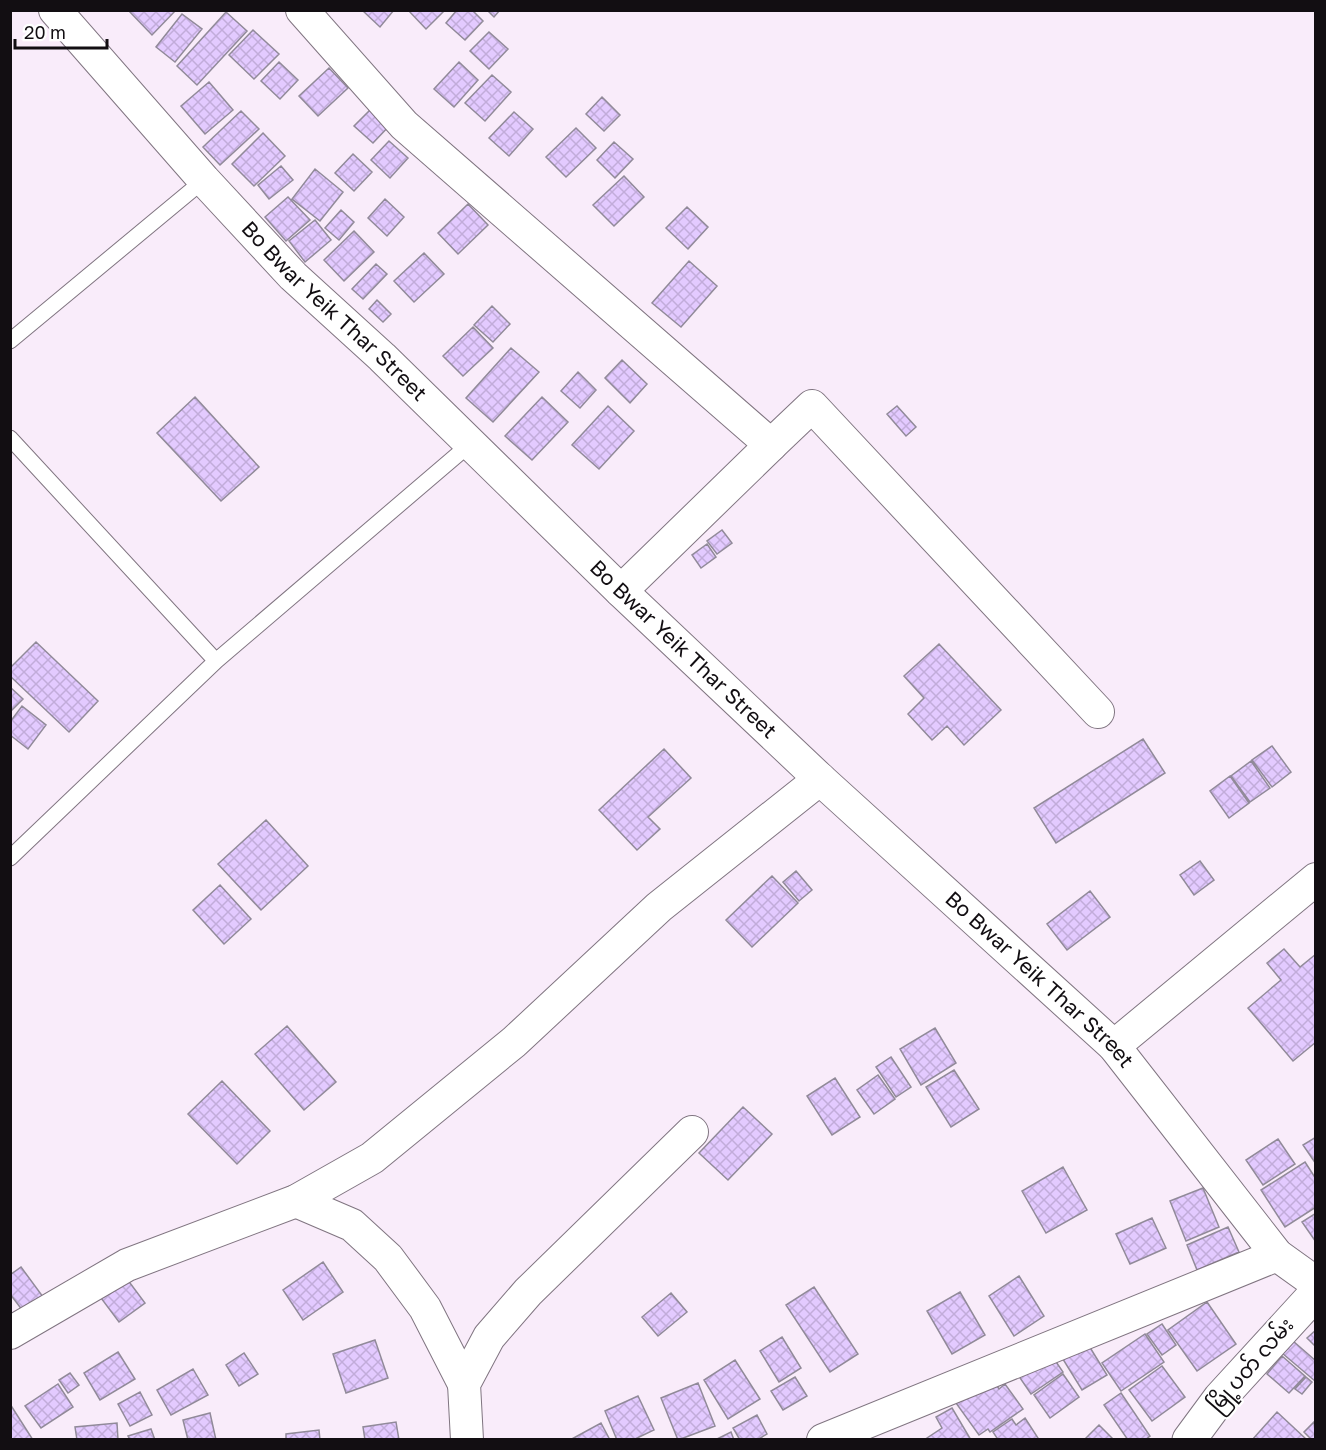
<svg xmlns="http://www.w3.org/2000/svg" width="1326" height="1450" viewBox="0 0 1326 1450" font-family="'Golos Text','Noto Sans Myanmar',sans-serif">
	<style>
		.building { fill: url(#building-cross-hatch); stroke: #918a99; stroke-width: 1.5 }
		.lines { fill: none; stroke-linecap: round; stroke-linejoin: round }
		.service-casing { stroke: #807581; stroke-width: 17 }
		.minor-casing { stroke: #807581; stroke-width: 34 }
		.tertiary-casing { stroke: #807581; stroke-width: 35 }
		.service { stroke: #fff; stroke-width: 15 }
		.minor { stroke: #fff; stroke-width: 32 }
		.tertiary { stroke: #fff; stroke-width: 33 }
		.labels { text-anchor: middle; stroke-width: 4.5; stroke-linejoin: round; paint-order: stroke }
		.street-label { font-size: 21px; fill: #120e12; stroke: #fff }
	</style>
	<defs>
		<pattern id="building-cross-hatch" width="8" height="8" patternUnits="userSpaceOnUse" patternTransform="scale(1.5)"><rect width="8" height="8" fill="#e3caff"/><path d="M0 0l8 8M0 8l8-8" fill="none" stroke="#c2acda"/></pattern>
	</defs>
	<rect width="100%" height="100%" fill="#f9ecfa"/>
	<!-- building -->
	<path class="building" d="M128 10H176L152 35Z
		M362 10H394L380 27Z
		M408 10H445L426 29Z
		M457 10H472L483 21 465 40 446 23Z
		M487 10H500L494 17Z
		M226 12 247 31 197 85 177 66Z
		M182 14 202 29 175 62 156 47Z
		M253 30 279 54 254 79 229 55Z
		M489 32 508 49 489 69 470 51Z
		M279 62 298 80 280 99 261 81Z
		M459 62 478 80 454 107 434 89Z
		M329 68 348 88 318 116 299 96Z
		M492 75 511 92 485 121 465 103Z
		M209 82 233 110 205 134 181 106Z
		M602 97 620 115 604 131 586 114Z
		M373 107 391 124 373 143 354 126Z
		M241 111 259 129 220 165 203 147Z
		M514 112 533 129 509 156 489 138Z
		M576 128 596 148 566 177 546 157Z
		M263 133 285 156 254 186 232 164Z
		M389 141 408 158 390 178 371 160Z
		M614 142 633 159 615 178 597 160Z
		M353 154 372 172 354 191 335 173Z
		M281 166 293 180 269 199 258 185Z
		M315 169 343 192 320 221 292 199Z
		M624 176 644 197 614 226 593 205Z
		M288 197 310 220 286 241 265 217Z
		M385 199 404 217 387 236 368 218Z
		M468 204 488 225 458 254 438 233Z
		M687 207 708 227 688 249 666 228Z
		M341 210 354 222 339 240 325 228Z
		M315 220 331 240 305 262 289 241Z
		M354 231 374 252 344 281 324 260Z
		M424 253 444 274 414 302 394 281Z
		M689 261 717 286 681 327 652 303Z
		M376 264 387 274 363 299 352 289Z
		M377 300 391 314 383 322 369 309Z
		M492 306 510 324 493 342 474 325Z
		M473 327 493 348 463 376 443 356Z
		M511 348 539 372 493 422 466 398Z
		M622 360 647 384 630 403 605 378Z
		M578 372 596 390 580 408 561 391Z
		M195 397 259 467 221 501 157 433Z
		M542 397 568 422 532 460 505 436Z
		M608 406 634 431 599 469 572 445Z
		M897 406 916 427 906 436 887 414Z
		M722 530 732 543 717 554 707 541Z
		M707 544 716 557 701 568 692 555Z
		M36 642 98 701 69 732 10 676V668Z
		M939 644 1001 710 964 745 947 726 932 740 908 714 924 698 904 676Z
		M10 687 23 699 10 712Z
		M22 706 46 725 28 749 10 735V722Z
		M1143 739 1165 773 1056 843 1034 808Z
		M1272 746 1291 772 1272 787 1252 760Z
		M664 749 691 778 648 817 660 829 637 850 599 810Z
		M1251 761 1270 788 1250 802 1231 776Z
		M1230 776 1249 803 1229 818 1210 791Z
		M266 820 308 866 261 910 218 864Z
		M1200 861 1214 880 1194 895 1180 875Z
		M796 871 812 890 799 901 783 882Z
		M772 876 798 903 752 947 726 920Z
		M220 885 251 919 224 944 193 910Z
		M1090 891 1110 917 1067 950 1047 924Z
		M1284 949 1300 967 1316 954V1042L1293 1061 1248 1008 1281 980 1267 963Z
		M287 1026 336 1082 304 1110 255 1054Z
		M935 1028 956 1063 921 1085 900 1049Z
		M891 1057 911 1087 896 1097 876 1067Z
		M954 1070 979 1109 951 1127 926 1087Z
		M878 1075 895 1099 874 1114 857 1090Z
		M835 1078 860 1117 832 1135 807 1096Z
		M222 1081 270 1131 237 1164 188 1114Z
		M743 1107 772 1134 728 1180 699 1153Z
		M1316 1137V1164L1303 1145Z
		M1278 1139 1295 1164 1263 1185 1246 1160Z
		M1305 1162 1316 1179V1207L1285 1227 1261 1190Z
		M1063 1167 1087 1210 1046 1233 1022 1191Z
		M1203 1188 1219 1227 1186 1241 1170 1201Z
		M1316 1213V1242L1302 1222Z
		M1152 1218 1166 1248 1130 1264 1116 1234Z
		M1228 1227 1239 1252 1197 1270 1187 1245Z
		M323 1262 343 1292 303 1320 283 1290Z
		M21 1267 49 1305 29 1319 10 1294V1275Z
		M1019 1276 1044 1316 1014 1336 989 1296Z
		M127 1279 145 1303 119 1322 101 1298Z
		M814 1287 858 1354 830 1372 786 1305Z
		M960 1292 985 1335 952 1354 927 1311Z
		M671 1293 687 1312 658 1336 642 1317Z
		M1207 1302 1236 1344 1197 1371 1168 1330Z
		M1162 1324 1176 1345 1162 1355 1147 1334Z
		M1316 1330V1347L1307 1338Z
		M1145 1334 1164 1362 1121 1391 1102 1363Z
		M782 1337 801 1368 779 1382 760 1351Z
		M375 1340 388 1378 346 1393 333 1354Z
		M1086 1341 1107 1375 1082 1390 1061 1356Z
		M1293 1341 1316 1361 1315 1381 1282 1353Z
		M118 1352 135 1379 100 1400 84 1373Z
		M244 1353 258 1374 239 1386 226 1365Z
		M1050 1353 1063 1372 1031 1394 1018 1375Z
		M1282 1356 1305 1376 1289 1393 1267 1374Z
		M735 1360 760 1399 728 1419 704 1380Z
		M1162 1366 1185 1397 1152 1421 1129 1390Z
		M193 1369 208 1395 171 1415 157 1390Z
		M70 1373 79 1385 68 1393 59 1380Z
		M1063 1374 1079 1397 1050 1418 1034 1395Z
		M795 1377 807 1396 783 1410 771 1391Z
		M1306 1377 1312 1382 1302 1394 1295 1389Z
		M992 1378 999 1389 1005 1384 1023 1409 990 1432 988 1429 979 1435 956 1403Z
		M698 1383 715 1426 678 1440 661 1398Z
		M58 1384 73 1407 41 1428 25 1406Z
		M140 1392 152 1415 130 1426 118 1404Z
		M1121 1393 1150 1436 1145 1440H1128L1104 1405Z
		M638 1396 654 1430 633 1440H617L605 1411Z
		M10 1404 33 1440H10Z
		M952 1408 971 1440H924L942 1428 936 1417Z
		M1277 1412 1306 1439 1305 1440H1252Z
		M210 1413 216 1440H188L183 1420Z
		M757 1415 767 1434 757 1440H740L733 1428Z
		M1025 1418 1038 1438 1037 1440H994L997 1438 993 1432 1012 1419 1016 1425Z
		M396 1422 399 1440H365L363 1427Z
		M1314 1422 1316 1440H1312L1304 1432Z
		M117 1423 118 1440H77L75 1427Z
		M601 1423 610 1440H570Z
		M1099 1425 1114 1440H1084Z
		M151 1429 155 1440H130L128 1436Z
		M319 1430 320 1440H286V1434Z
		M731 1432 734 1440H715Z"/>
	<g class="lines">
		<!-- service casing -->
		<g class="service-casing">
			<path id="service" d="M10 341 204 180
				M10 438 216 661 10 858
				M216 661 470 444"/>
		</g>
		<!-- minor casing -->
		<g class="minor-casing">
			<g id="minor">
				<path id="s1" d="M55 10 204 180 293 276 382 357 621 591 820 779 1114 1046 1277 1255 1316 1283"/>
				<path d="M302 10 404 125 771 445 812 406 1098 712"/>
				<path d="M621 591 771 445"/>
				<path d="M1114 1046 1316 879"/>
				<path d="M296 1201 352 1225 388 1258 425 1308 464 1384"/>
				<path d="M10 1333 127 1265 296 1201 372 1158 514 1042 659 907 820 779"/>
				<path d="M467 1440 464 1384 489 1337 528 1292 692 1132"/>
				<path d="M823 1440 1277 1255"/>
			</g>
		</g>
		<!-- tertiary casing -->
		<g class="tertiary-casing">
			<path id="tertiary" d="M1189 1440 1220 1398 1316 1293"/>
		</g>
		<!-- service -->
		<use href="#service" class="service"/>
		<!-- minor -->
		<use href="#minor" class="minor"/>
		<!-- tertiary -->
		<use href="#tertiary" class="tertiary"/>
	</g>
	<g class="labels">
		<!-- street labels -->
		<g class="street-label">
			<text dy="7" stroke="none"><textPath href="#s1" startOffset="411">Bo Bwar Yeik Thar Street</textPath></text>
			<text dy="7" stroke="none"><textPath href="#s1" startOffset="897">Bo Bwar Yeik Thar Street</textPath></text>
			<text dy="7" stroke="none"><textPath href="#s1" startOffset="1383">Bo Bwar Yeik Thar Street</textPath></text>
			<text transform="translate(1251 1365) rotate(-49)" y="7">မြို့ပတ် လမ်း</text>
		</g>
	</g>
	<!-- border -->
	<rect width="1326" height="1450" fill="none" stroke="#120e12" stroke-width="24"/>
	<!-- scale -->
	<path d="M15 39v9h92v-9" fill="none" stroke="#120e12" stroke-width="3"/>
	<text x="24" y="39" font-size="18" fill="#120e12" stroke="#ffffff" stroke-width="4.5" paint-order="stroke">20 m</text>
</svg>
